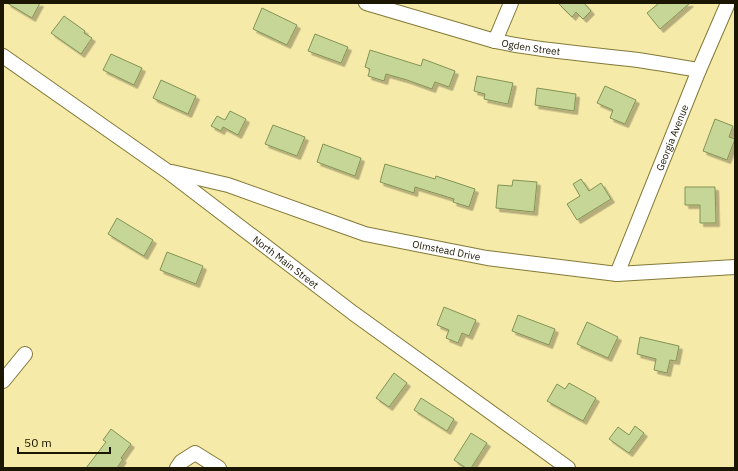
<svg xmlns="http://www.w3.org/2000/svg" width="738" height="471" viewBox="0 0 738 471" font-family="'IBM Plex Sans',sans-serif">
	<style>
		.building { fill: #c5d696; stroke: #839355; filter: url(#shadow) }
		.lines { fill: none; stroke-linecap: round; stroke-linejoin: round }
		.minor-casing { stroke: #837938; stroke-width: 16 }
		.minor { stroke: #fff; stroke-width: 14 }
		.labels { text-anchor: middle; stroke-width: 3; stroke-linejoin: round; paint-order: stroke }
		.street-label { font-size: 10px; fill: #1a1600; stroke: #f5eaa7 }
	</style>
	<defs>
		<filter id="shadow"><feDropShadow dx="3.5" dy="3.5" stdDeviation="0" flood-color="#0004"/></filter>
	</defs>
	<rect width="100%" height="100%" fill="#f5eaa7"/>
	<!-- building -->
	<path class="building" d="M7 3H40L32 18Z
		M558 3H584L591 11 583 19 576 12 572 17Z
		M659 3H690L660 29 647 13Z
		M262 8 297 25 287 45 253 29Z
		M64 16 85 31 84 33 92 38 81 54 51 33Z
		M315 34 348 47 341 63 308 51Z
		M370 50 421 66 423 59 455 71 449 87 435 82 432 89 407 80 386 74 384 81 368 76 370 69 365 67Z
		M111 54 142 68 134 85 103 70Z
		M477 76 513 83 508 104 484 99 485 94 474 91Z
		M161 80 196 96 188 114 153 98Z
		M605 86 636 100 625 124 610 118 613 110 597 103Z
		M537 88 576 94 574 111 535 105Z
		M230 111 246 119 238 135 223 127 221 131 211 126 217 116 225 120Z
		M715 119 733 126 729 137 735 139 727 160 703 151Z
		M273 125 305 137 297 156 265 144Z
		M323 144 361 158 355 176 317 162Z
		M385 164 435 179 436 176 475 189 469 207 453 202 454 199 415 187 414 193 380 182Z
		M581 179 589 191 601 183 611 199 577 220 567 204 580 196 573 184Z
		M513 180 537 182 534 212 496 208 498 185 512 186Z
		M685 187H715L716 223H700V205H685Z
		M117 218 153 240 144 256 108 234Z
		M167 252 203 266 196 284 160 270Z
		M444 307 476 320 469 336 462 333 458 343 446 338 449 330 437 325Z
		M518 315 555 329 549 345 512 331Z
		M587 322 618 337 608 358 577 344Z
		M640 337 679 346 676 361 670 360 667 373 654 370 656 359 637 354Z
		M394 373 407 383 389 407 376 398Z
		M569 383 596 398 583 421 547 401 557 384 565 389Z
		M421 398 454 419 447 431 414 410Z
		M635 426 644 433 629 453 609 439 618 427 629 435Z
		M111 429 131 444 121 458 123 459 117 468H86L106 442 103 440Z
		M471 433 487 443 471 468H466L454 460Z"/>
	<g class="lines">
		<!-- minor casing -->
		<g class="minor-casing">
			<g id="minor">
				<path id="s1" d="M366 3 495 41C542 51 590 54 638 60 659 63 679 67 699 70"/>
				<path d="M495 41 511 3"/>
				<path id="s2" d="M3 56 167 171 353 313 568 468"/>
				<path id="s3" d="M172 172 228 185 365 234 487 258 617 274 735 267"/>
				<path id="s4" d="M617 274 699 70 728 3"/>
				<path d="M3 381 25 354"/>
				<path d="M177 468 181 462 195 453 219 468"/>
			</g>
		</g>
		<!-- minor -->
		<use href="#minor" class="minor"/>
	</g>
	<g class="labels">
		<!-- street labels -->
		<g class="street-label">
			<text dy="4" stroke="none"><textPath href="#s1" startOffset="171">Ogden Street</textPath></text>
			<text dy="4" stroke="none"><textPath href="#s4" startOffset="147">Georgia Avenue</textPath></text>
			<text dy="4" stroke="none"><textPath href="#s3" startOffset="286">Olmstead Drive</textPath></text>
			<text dy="4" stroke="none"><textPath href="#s2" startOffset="350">North Main Street</textPath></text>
		</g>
	</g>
	<!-- border -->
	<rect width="738" height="471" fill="none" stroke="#1a1600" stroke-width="8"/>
	<!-- scale -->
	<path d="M18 447v6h92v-6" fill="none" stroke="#1a1600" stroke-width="2"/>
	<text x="24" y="447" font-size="12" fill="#1a1600" stroke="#f5eaa7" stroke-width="3" paint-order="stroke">50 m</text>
</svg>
